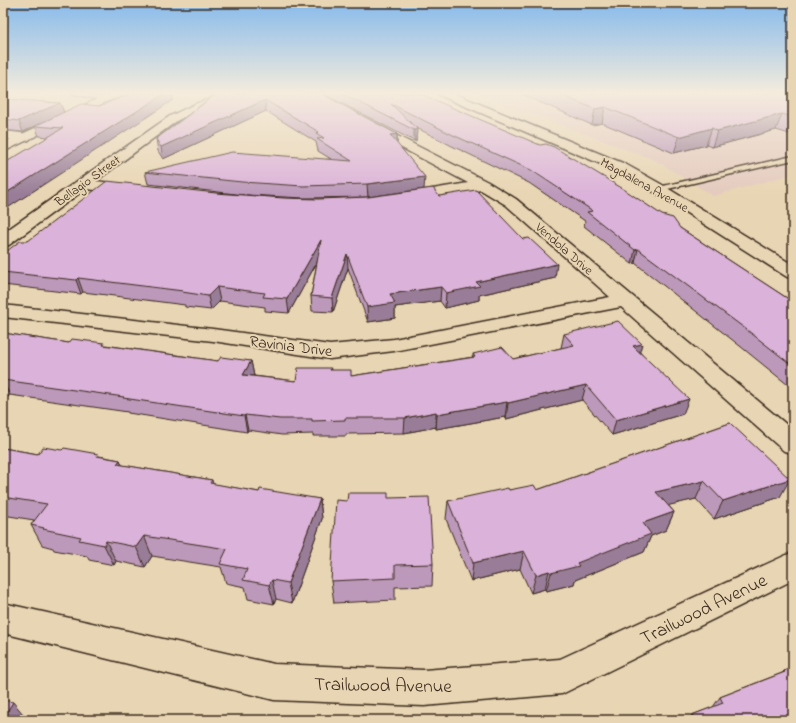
<svg xmlns="http://www.w3.org/2000/svg" width="796" height="723" viewBox="0 0 796 723" font-family="'Indie Flower',sans-serif">
	<style>
		.built { fill: #e4cabe }
		.lines { fill: none; stroke-linecap: round; stroke-linejoin: round }
		.lane-casing { stroke: #3b2a1e; stroke-width: 3 }
		.street-casing { stroke: #3b2a1e; stroke-width: 3 }
		.secondary-casing { stroke: #3b2a1e; stroke-width: 3 }
		.lane { fill: #e8d5b3; fill-rule: evenodd }
		.street { fill: #e8d5b3; fill-rule: evenodd }
		.secondary { fill: #e8d5b3; fill-rule: evenodd }
		.wall { fill: #bc99bb; stroke: #3b2a1e }
		.shaded-wall { fill: #997d98; stroke: #3b2a1e }
		.building { fill: #dbb2d9; stroke: #3b2a1e }
		.labels { text-anchor: middle; stroke-width: 4; stroke-linejoin: round; paint-order: stroke }
		.far-street-label { font-size: 13px; fill: #3b2a1e; stroke: #e8d5b3 }
		.street-label { font-size: 16px; fill: #3b2a1e; stroke: #e8d5b3 }
		.near-street-label { font-size: 19px; fill: #3b2a1e; stroke: #e8d5b3 }
	</style>
	<rect width="100%" height="100%" fill="#e8d5b3"/>
	<filter id="ink" filterUnits="userSpaceOnUse"><feTurbulence type="fractalNoise" baseFrequency=".025" numOctaves="2"/><feDisplacementMap in="SourceGraphic" scale="8" xChannelSelector="R" yChannelSelector="G"/><feConvolveMatrix kernelMatrix="1 2 1 2 8 2 1 2 1" color-interpolation-filters="sRGB"/></filter>
	<g filter="url(#ink)">
		<!-- built -->
		<path class="built" d="M26 93H105L82 101Z
			M477 93H793V174L713 196 657 161Z"/>
		<g class="lines">
			<!-- lane casing -->
			<g class="lane-casing">
				<path id="lane" d="M71 93H84L107 99 104 101Z
					M793 156V160L659 191 655 189 659 187Z"/>
			</g>
			<!-- street casing -->
			<g class="street-casing">
				<path id="street" d="M227 93H244L243 95 203 108 178 120 96 181 134 186 136 189 134 192 129 193 85 189 9 245 3 246V233L170 116 195 104Z
					M370 122 488 182 516 199 793 430V453L784 451 621 307 394 351 330 359 213 341 3 317V305L213 329 330 345 394 339 610 297 506 205 481 190 408 202 403 200 400 197 403 194 468 183 366 129 364 126 366 123Z
					M3 131 29 134 31 137 29 140 25 141 3 139Z
					M793 552V580L562 694 424 706 274 700 3 633V603L274 664 424 670 560 659Z"/>
			</g>
			<!-- secondary casing -->
			<g class="secondary-casing">
				<path id="secondary" d="M110 93H126L125 95 108 101 3 152V143Z
					M438 93H453L625 164 659 183 793 265V278L787 277 649 189 615 170 439 95Z"/>
			</g>
			<!-- lane -->
			<use href="#lane" class="lane"/>
			<!-- street -->
			<use href="#street" class="street"/>
			<!-- secondary -->
			<use href="#secondary" class="secondary"/>
		</g>
		<!-- wall -->
		<path class="wall" d="M134 93H172L173 100 48 137 39 136 35 126 23 132 3 130V99L60 103 64 112 99 106Z
			M209 93H320L397 134V143L368 197 304 198 246 195 284 198 318 199 439 196 555 278 479 295V300L445 308 440 301 395 307V318L368 322 348 268 333 312 312 311 311 296 317 262 289 313 265 311V307L220 301 211 310 185 307V305L83 292 81 294 3 285V254L28 241 216 193 244 195 148 184 145 172 331 159 318 151 316 142 266 111 163 159 158 151 156 139 213 96 211 97Z
			M322 93H418L680 228 793 302V389L740 346 635 263 632 264 584 226 585 221 529 183 452 146 413 126 417 129 416 141H414Z
			M519 93H793V135L776 130 712 147 706 145 674 153 602 123 592 125Z
			M3 333 69 343 105 345 218 361H251L254 376 296 381 331 370 351 376 473 357V354L513 359 561 348 564 334 640 352 683 414 612 435 582 400 506 419 505 417 436 429V427L404 433 346 434V436H313V434L282 435 248 430 247 432 128 413V412L10 395 7 398 3 397Z
			M730 423 780 497 714 519 696 499 668 505 674 512 666 530 651 536 644 552 575 580 574 584 546 591 545 589 531 593 520 569 471 581 446 519 448 501 509 490H537Z
			M3 448 38 454 99 456 120 460 122 465 212 480 213 484 259 492 320 499 322 519 292 603 276 599 274 604 248 599 245 587 226 583 221 567 152 556 145 567 116 561 114 565 89 560 87 556 54 550 53 548 42 545 31 525 34 520 3 515Z
			M388 498 433 564 432 586 395 587V600L334 603 331 581 347 501Z
			M793 667V720H688L692 715 713 707 720 697 782 673 784 671Z"/>
		<!-- shaded-wall -->
		<path class="shaded-wall" d="M166 93H172L173 100 3 211V195Z
			M211 93H222L211 97Z
			M265 100 266 111 163 159 161 147Z
			M60 103 64 113 35 126 23 132 19 121Z
			M605 107 602 123 592 125 595 109Z
			M782 114 776 130 712 147 717 131Z
			M712 128 706 145 674 153 679 137Z
			M417 129 416 141H414V130Z
			M397 134V145L390 135Z
			M425 177 424 189 368 197 367 184Z
			M321 240 322 253 289 313 287 299Z
			M638 249 635 263 632 264 635 250Z
			M347 254 348 268 333 312 332 298Z
			M557 264 555 278 479 295V300L445 308 446 293 476 282Z
			M78 278 83 292 81 294 76 280Z
			M217 287 220 301 211 310 208 296Z
			M441 287 440 301 395 307V318L368 322 367 307 390 294Z
			M793 307V316L789 308Z
			M642 344 638 358 633 346Z
			M251 361 254 376 243 375Z
			M3 382 10 395 7 398 3 390Z
			M586 385 582 400 506 419 508 403Z
			M689 399 683 414 612 435 616 420Z
			M507 402 505 417 436 429 437 414Z
			M436 412V427L404 433 405 418Z
			M245 415 248 430 247 432 244 416Z
			M120 460 128 480 117 464Z
			M790 479 780 497 714 519 723 501Z
			M704 481 696 499 649 510 656 492Z
			M320 499 322 519 292 603 288 583Z
			M674 512 666 530 651 536 644 552 575 580 574 584 546 591 551 573 577 563 643 523Z
			M144 536 152 556 145 567 136 547Z
			M106 541 116 561 114 565 104 545Z
			M524 551 520 569 471 581 473 563Z
			M549 571 545 589 531 593 536 575Z
			M272 580 276 599 274 604 269 585Z
			M13 702 28 720H3V718Z"/>
		<!-- building -->
		<path class="building" d="M134 93H166L3 195V164L63 128 35 126 81 104 99 106Z
			M219 93H320L397 134 390 135 425 177 367 184 303 186 242 182 145 172 232 152 352 161 317 139 324 138 316 133 319 132 265 100 161 147 156 139 215 95Z
			M341 93H418L540 145 546 144 554 147 625 190 662 215 673 218 680 228 793 302V307L789 308 793 311V366L747 330 638 249 635 250 587 212 593 211 531 170 453 135 391 104 417 129 414 130Z
			M556 93H791L793 94V117L782 114 717 131 712 128 679 137 605 107 595 109Z
			M3 99 60 103 19 121 3 119Z
			M107 181 216 193 284 198 318 199 368 197 433 188 439 196 476 190 523 239 529 238 557 264 476 282 480 286 446 293 441 287 390 294 395 303 367 307 347 254 332 298 311 296 321 240 287 299 263 297 265 293 217 287 208 296 182 292 183 291 78 278 76 280 3 272V254L20 241H28Z
			M618 321 642 344 633 346 689 399 616 420 586 385 508 403 507 402 437 414 436 412 405 418H345V420L312 421V419H280L245 415 244 416 123 398 124 397 3 380V333L69 343 72 339 104 343 103 345 218 361 221 357 251 361 243 375 296 381 298 368H331L330 370H351V376L475 357 473 354 502 347 513 359 574 345 564 334Z
			M730 423 790 479 723 501 704 481 656 492 674 512 643 523 651 534 577 563 579 566 551 573 549 571 536 575 524 551 473 563 448 501 508 488 509 490 534 485 537 490Z
			M43 447 62 450 64 448 98 454 97 456 120 460 117 464 212 480 210 483 259 492 260 489 320 499 288 583 272 580 269 585 243 580 247 569 220 564 227 549 144 536 136 547 106 541 104 545 79 540 81 537 43 529 44 528 31 525 47 504 3 497V448L38 454Z
			M348 493H388V498L429 497 433 564 395 565V578L331 581 336 500 347 501Z
			M793 667V720H695L692 715 723 703 720 697 785 672 784 671Z
			M3 700 13 702 3 718Z"/>
	</g>
	<!-- sky -->
	<linearGradient id="sky" x2="0" y2="1"><stop stop-color="#86baeb"/><stop offset="0.48" stop-color="#f5ecdd"/><stop offset="1" stop-color="#f5ecdd" stop-opacity="0"/></linearGradient>
	<rect width="796" height="194" fill="url(#sky)"/>
	<g class="labels">
		<!-- far-street labels -->
		<g class="far-street-label">
			<text transform="translate(87 180) rotate(-36)" y="5">Bellagio Street</text>
			<text transform="translate(645 184) rotate(29)" y="5">Magdalena Avenue</text>
			<text transform="translate(565 248) rotate(41)" y="5">Vendola Drive</text>
		</g>
		<!-- street labels -->
		<g class="street-label">
			<text transform="translate(291 345) rotate(7)" y="6">Ravinia Drive</text>
		</g>
		<!-- near-street labels -->
		<g class="near-street-label">
			<text transform="translate(703 608) rotate(-26)" y="7">Trailwood Avenue</text>
			<text transform="translate(383 684) rotate(1)" y="7">Trailwood Avenue</text>
		</g>
	</g>
	<!-- margin -->
	<rect width="796" height="723" fill="none" stroke="#e8d5b3" stroke-width="16"/>
	<rect x="8" y="8" width="780" height="707" fill="none" stroke="#3b2a1e" stroke-width="1.5" filter="url(#ink)"/>
</svg>
